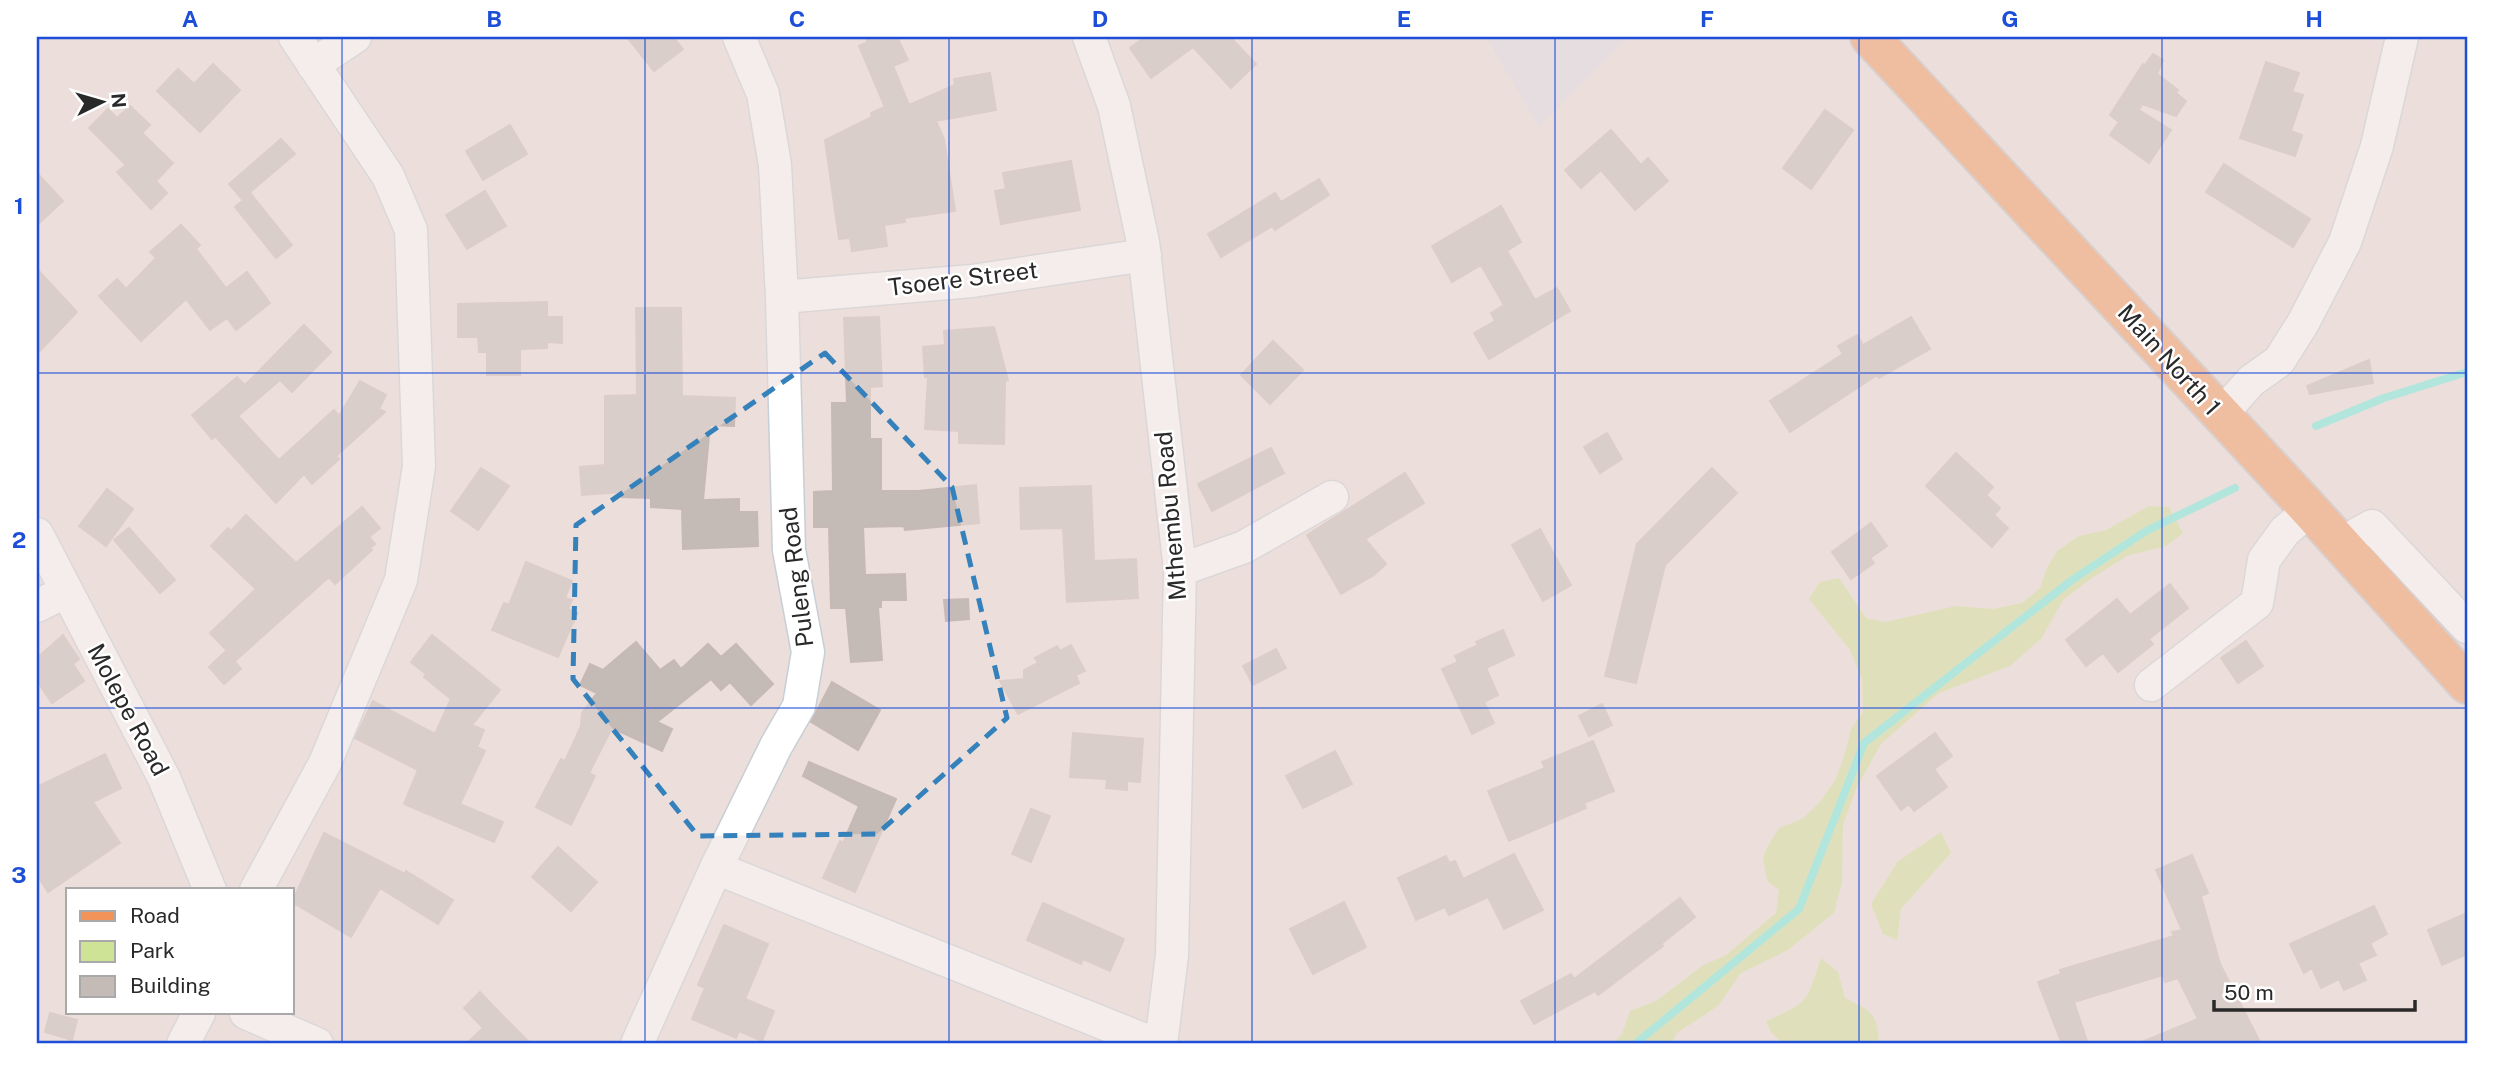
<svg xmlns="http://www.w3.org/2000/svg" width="2504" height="1081" viewBox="0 0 2504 1081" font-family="'Public Sans',sans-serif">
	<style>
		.industrial { fill: #dbdce4 }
		.green { fill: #cee396 }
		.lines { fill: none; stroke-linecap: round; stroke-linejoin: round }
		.stream { stroke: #6cefe0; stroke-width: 8 }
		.building { fill: #c4bab6; stroke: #c7b9b4; stroke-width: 2 }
		.minor-casing { stroke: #c6cfd7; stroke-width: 35 }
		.primary-casing { stroke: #bfbfbf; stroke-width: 42 }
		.minor { stroke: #fff; stroke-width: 32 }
		.primary { stroke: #f29459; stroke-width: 38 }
		.marked { fill: none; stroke: #3481bc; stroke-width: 5; stroke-dasharray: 14 9; stroke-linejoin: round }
		.grid { fill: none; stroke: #1d4ed8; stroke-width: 2; stroke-opacity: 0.55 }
		.labels { text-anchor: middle; stroke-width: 5; stroke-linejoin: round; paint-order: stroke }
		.street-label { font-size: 24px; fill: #292929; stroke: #fff }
		.neatline { fill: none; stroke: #1d4ed8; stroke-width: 2.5 }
		.grid-label { font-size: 23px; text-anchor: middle; font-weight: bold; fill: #1d4ed8 }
	</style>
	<rect width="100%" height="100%" fill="#ecdeda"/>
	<!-- industrial -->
	<path class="industrial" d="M1486 37H1627L1539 127Z"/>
	<!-- green -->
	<path class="green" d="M2149 506 2169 507 2183 533 2166 546 2127 556 2092 578 2063 600 2041 639 2010 666 1939 693 1881 744 1857 787 1843 825 1842 882 1834 913 1788 950 1741 973 1718 1006 1677 1033 1671 1044H1612L1622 1034 1630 1011 1656 1001 1702 966 1726 955 1776 913 1779 890 1767 881 1763 857 1769 844 1779 828 1802 819 1820 802 1835 780 1843 760 1851 729 1863 712 1862 679 1850 650 1809 599 1820 582 1839 578 1866 618 1885 622 1956 606 1993 609 2022 603 2040 588 2047 568 2057 551 2079 536 2106 530Z
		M1941 832 1951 853 1901 909 1897 940 1883 934 1871 904 1898 861Z
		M1821 958 1838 972 1845 998C1871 1011 1878 1013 1879 1044H1783L1771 1032 1766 1021C1809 1002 1806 1003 1821 958Z"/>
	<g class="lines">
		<!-- stream -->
		<path class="stream" d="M2316 426 2384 398 2467 372
			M1635 1044 1799 909 1864 743 2072 580 2146 531 2235 488"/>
	</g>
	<!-- building -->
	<path class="building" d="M627 37H673L683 49 654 71Z
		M865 37H897L908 60 893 66 909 105 955 85 954 79 990 73 996 110 936 121 944 139 955 211 904 218 905 222 884 225 887 246 852 251 850 238 839 239 825 140 872 117 871 113 885 107 859 46 868 42Z
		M1145 37H1230L1256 64 1231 88 1193 47 1151 78 1130 48Z
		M2153 54 2163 60 2157 74 2178 90 2176 93 2186 101 2176 116 2142 104 2139 110 2171 130 2149 163 2110 135 2119 122 2110 115 2143 64 2145 65Z
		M2266 62 2299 73 2292 92 2303 95 2291 131 2302 135 2295 156 2240 138Z
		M213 64 240 90 200 132 157 91 178 69 194 84Z
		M130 106 150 125 142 133 173 163 156 181 167 193 151 209 117 172 126 165 89 128 108 109 117 118Z
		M1825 110 1853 130 1811 189 1783 168Z
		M510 125 527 154 483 180 466 151Z
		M1611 130 1641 165 1648 158 1668 181 1635 210 1601 170 1581 188 1565 170Z
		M281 139 295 154 242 199 229 184Z
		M1071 161 1080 210 1001 224 995 191 1006 189 1003 173Z
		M2224 164 2310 219 2293 247 2206 192Z
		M37 173 63 201 37 225Z
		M1319 179 1329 195 1275 230 1272 226 1221 257 1208 234 1275 193 1281 202Z
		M485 191 506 226 467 249 446 215Z
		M251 194 292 245 276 258 235 207Z
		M1501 206 1521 242 1507 251 1535 300 1557 288 1570 311 1489 359 1474 333 1495 321 1491 313 1504 305 1481 265 1452 282 1432 246Z
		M181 225 200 245 196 249 226 288 247 272 270 303 236 330 227 318 210 330 186 299 141 341 99 296 117 279 126 289 156 258 150 252Z
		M37 269 77 312 37 354Z
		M547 302V317H562V343L547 342V348L520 349V375H487V352H479L478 337H458V304Z
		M636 308H681L682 396 735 398 734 426 710 425 703 500 739 499V512H757L758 546 683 549 682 509 651 507V498L622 497V492L582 495 580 467 605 465V396L637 395Z
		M879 317 882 386 870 387V439H881V491H918L976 485 979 523 905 530 904 526 863 527 865 575 905 574 906 600H881V607H878L882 660 851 662 846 608H831L829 527H814V492L833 491 832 403H847L844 318Z
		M1911 317 1930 349 1879 378 1877 375 1790 432 1770 401 1843 354 1838 346 1857 335 1863 345Z
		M304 325 331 352 292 392 280 380 238 416 279 460 334 410 339 416 360 381 386 395 379 409 385 412 336 456 339 459 312 484 304 474 276 503 215 436 212 439 192 415 237 377 245 385Z
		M994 327 1008 380 1005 381 1004 444 959 443V431L925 429 928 377H925L923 347 945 345 944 331Z
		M1273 341 1303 370 1270 404 1241 375Z
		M2369 360 2373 383 2310 394 2307 386Z
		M1607 433 1622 459 1600 473 1584 447Z
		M1271 448 1284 473 1212 511 1198 484Z
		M1956 453 1993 487 1986 495 2000 508 1994 515 2008 528 1992 547 1926 486Z
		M481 468 509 486 478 530 451 511Z
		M1712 468 1737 493 1665 565 1636 683 1605 676 1637 544Z
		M1405 473 1424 503 1365 539 1386 564 1374 575 1341 594 1307 535Z
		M1091 486 1094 561 1136 559 1138 598 1067 602 1063 528 1021 529 1020 488Z
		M107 489 133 509 106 546 79 526Z
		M362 507 380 528 369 537 375 544 370 548 372 550 335 584 329 577 236 660 210 633 256 589 211 546 228 528 231 531 246 515 296 563Z
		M1871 523 1887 546 1870 558 1874 563 1851 579 1832 552Z
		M129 528 175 580 160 593 114 540Z
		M1540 529 1571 585 1543 601 1512 545Z
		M526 562 572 581 565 598 572 600 568 609 577 613 558 657 492 630 504 603 509 605Z
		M2170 584 2188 608 2149 639 2153 644 2118 672 2103 653 2086 666 2066 640 2117 599 2130 615Z
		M968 599 969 619 946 621 944 600Z
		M1503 630 1514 655 1486 668 1498 695 1484 702 1494 723 1472 734 1442 669 1458 662 1455 656 1478 645 1476 642Z
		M63 635 79 659 73 664 84 681 52 703 37 681V658Z
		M432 635 500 690 472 725 484 730 477 747 485 751 460 804 503 822 494 842 404 804 418 770 355 738 373 701 435 734 451 699 424 677 426 674 411 662Z
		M2246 641 2263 666 2238 683 2221 658Z
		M636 642 660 670 674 660 681 669 708 644 721 657 736 644 773 684 751 705 730 682 721 690 711 679 657 722 672 729 662 751 612 728 589 773 595 776 571 825 536 807 561 759 565 761 581 726 582 713 597 693 580 685 590 664 603 670Z
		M1071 645 1085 671 1076 675 1079 683 1018 714 1000 681 1024 679V670L1038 663 1035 658 1057 646 1060 651Z
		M1276 649 1286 668 1253 685 1243 666Z
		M226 651 241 669 224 684 209 667Z
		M832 682 880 710 858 750 811 722Z
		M1602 704 1612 725 1589 736 1579 716Z
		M1073 733 1143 739 1140 782 1127 781V790L1106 788 1107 779 1070 777Z
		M1935 733 1952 756 1934 769 1947 787 1914 811 1909 804 1901 810 1877 776Z
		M1593 741 1614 791 1584 803 1586 808 1509 841 1488 791 1545 768 1542 762Z
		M1335 751 1352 784 1303 808 1286 776Z
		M105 754 121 788 93 802 120 843 48 892 37 875V787Z
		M809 762 896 799 855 892 823 878 840 841 843 843 859 806 803 776Z
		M1031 809 1050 816 1031 862 1012 854Z
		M324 833 405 874 406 871 453 900 438 924 380 888 351 937 292 902Z
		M558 847 597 882 571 911 532 877Z
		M1514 854 1543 910 1504 929 1488 897 1449 915 1445 907 1416 920 1398 878 1446 856 1449 863 1455 861 1463 879Z
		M2192 855 2208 893 2201 896 2220 964 2261 1044H2137L2198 1019 2178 978 2165 982 2163 975 2074 1002 2088 1044H2062L2038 982 2061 974 2060 970 2174 936 2172 932 2182 930 2156 870Z
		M1680 898 1695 917 1661 944 1663 946 1598 995 1595 991 1534 1024 1521 1001 1571 974 1574 979Z
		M1344 902 1366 947 1313 974 1290 929Z
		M1043 903 1124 939 1110 971 1083 959 1081 964 1027 940Z
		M2374 906 2387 934 2370 943 2376 955 2358 963 2366 980 2344 990 2339 979 2321 988 2312 968 2304 973 2290 944Z
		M2467 913V954L2442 965 2428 930Z
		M724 925 768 944 745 999 774 1011 762 1041 739 1031 736 1038 692 1019 705 988 698 985Z
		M480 992 499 1012 531 1044H466L483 1028 464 1008Z
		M50 1013 77 1020 72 1040 45 1032Z"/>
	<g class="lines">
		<!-- minor casing -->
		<g class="minor-casing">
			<path id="minor" d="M1089 37 1114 106 1143 242 1180 570 1172 955 1161 1044
				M313 65 355 37
				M782 297 972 281 1145 255
				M2220 416 2251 381 2279 361 2303 323 2345 242 2377 146 2402 37
				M37 534 164 778 210 890
				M2338 545 2372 526 2467 627
				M1180 570 1244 547 1332 497
				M37 606 65 592
				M2151 685 2257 603 2264 560 2285 531 2310 510
				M716 868 1155 1044
				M256 890 325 763 401 580 419 466 411 230 388 176 295 37
				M246 1013 317 1044
				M183 1044 199 1013
				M637 1044 716 868 776 746 799 706 808 652 789 550 782 297 775 165 763 94 739 37"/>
		</g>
		<!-- primary casing -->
		<g class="primary-casing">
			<path id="primary" d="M1870 37 2310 510 2467 684"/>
		</g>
		<!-- minor -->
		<use href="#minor" class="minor"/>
		<!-- primary -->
		<use href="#primary" class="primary"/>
	</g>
	<!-- marked area -->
	<path d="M0 0H2504V1081H0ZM825 353 952 487 1007 718 877 834 698 836 573 679 576 525Z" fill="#ecdeda" fill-opacity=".55" fill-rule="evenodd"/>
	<path class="marked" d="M825 353 952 487 1007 718 877 834 698 836 573 679 576 525Z"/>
	<!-- grid -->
	<path class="grid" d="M342 37V1044M645 37V1044M949 37V1044M1252 37V1044M1555 37V1044M1859 37V1044M2162 37V1044M37 373H2467M37 708H2467"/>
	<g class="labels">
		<!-- street labels -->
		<g class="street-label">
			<text transform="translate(963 279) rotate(-7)" y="8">Tsoere Street</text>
			<text transform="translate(2169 360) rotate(48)" y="8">Main North 1</text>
			<text transform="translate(1171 516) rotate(-95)" y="8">Mthembu Road</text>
			<text transform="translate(797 577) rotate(-97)" y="8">Puleng Road</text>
			<text transform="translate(128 710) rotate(62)" y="8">Molepe Road</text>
		</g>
	</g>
	<!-- border -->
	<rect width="2504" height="1081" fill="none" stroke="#ffffff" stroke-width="77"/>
	<!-- legend -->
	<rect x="66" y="888" width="228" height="126" fill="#ffffff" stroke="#a9a9a9" stroke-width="2"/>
	<rect x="80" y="911" width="35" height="10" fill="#f29459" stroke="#a9a9a9" stroke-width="2"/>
	<text x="130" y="923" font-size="21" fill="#292929">Road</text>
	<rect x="80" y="941" width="35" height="21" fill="#cee396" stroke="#a9a9a9" stroke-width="2"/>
	<text x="130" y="958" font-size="21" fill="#292929">Park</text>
	<rect x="80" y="976" width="35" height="21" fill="#c4bab6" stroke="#a9a9a9" stroke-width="2"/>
	<text x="130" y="993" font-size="21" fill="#292929">Building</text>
	<!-- north arrow -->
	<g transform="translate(102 102) rotate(85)" stroke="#ffffff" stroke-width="5" paint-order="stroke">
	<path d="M0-5L12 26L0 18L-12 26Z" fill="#292929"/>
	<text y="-10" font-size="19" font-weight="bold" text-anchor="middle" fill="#292929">N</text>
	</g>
	<!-- scale -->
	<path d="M2214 1000v10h201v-10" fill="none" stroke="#292929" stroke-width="3.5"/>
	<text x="2224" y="1000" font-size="21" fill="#292929" stroke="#ffffff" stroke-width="5" paint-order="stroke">50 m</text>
	<rect x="38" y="38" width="2428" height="1004" class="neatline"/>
	<g class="grid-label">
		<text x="190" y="27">A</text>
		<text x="494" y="27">B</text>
		<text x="797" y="27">C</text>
		<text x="1100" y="27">D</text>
		<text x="1404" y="27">E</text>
		<text x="1707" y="27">F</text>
		<text x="2010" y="27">G</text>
		<text x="2314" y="27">H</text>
		<text x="19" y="214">1</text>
		<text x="19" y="548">2</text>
		<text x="19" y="883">3</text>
	</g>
</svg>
